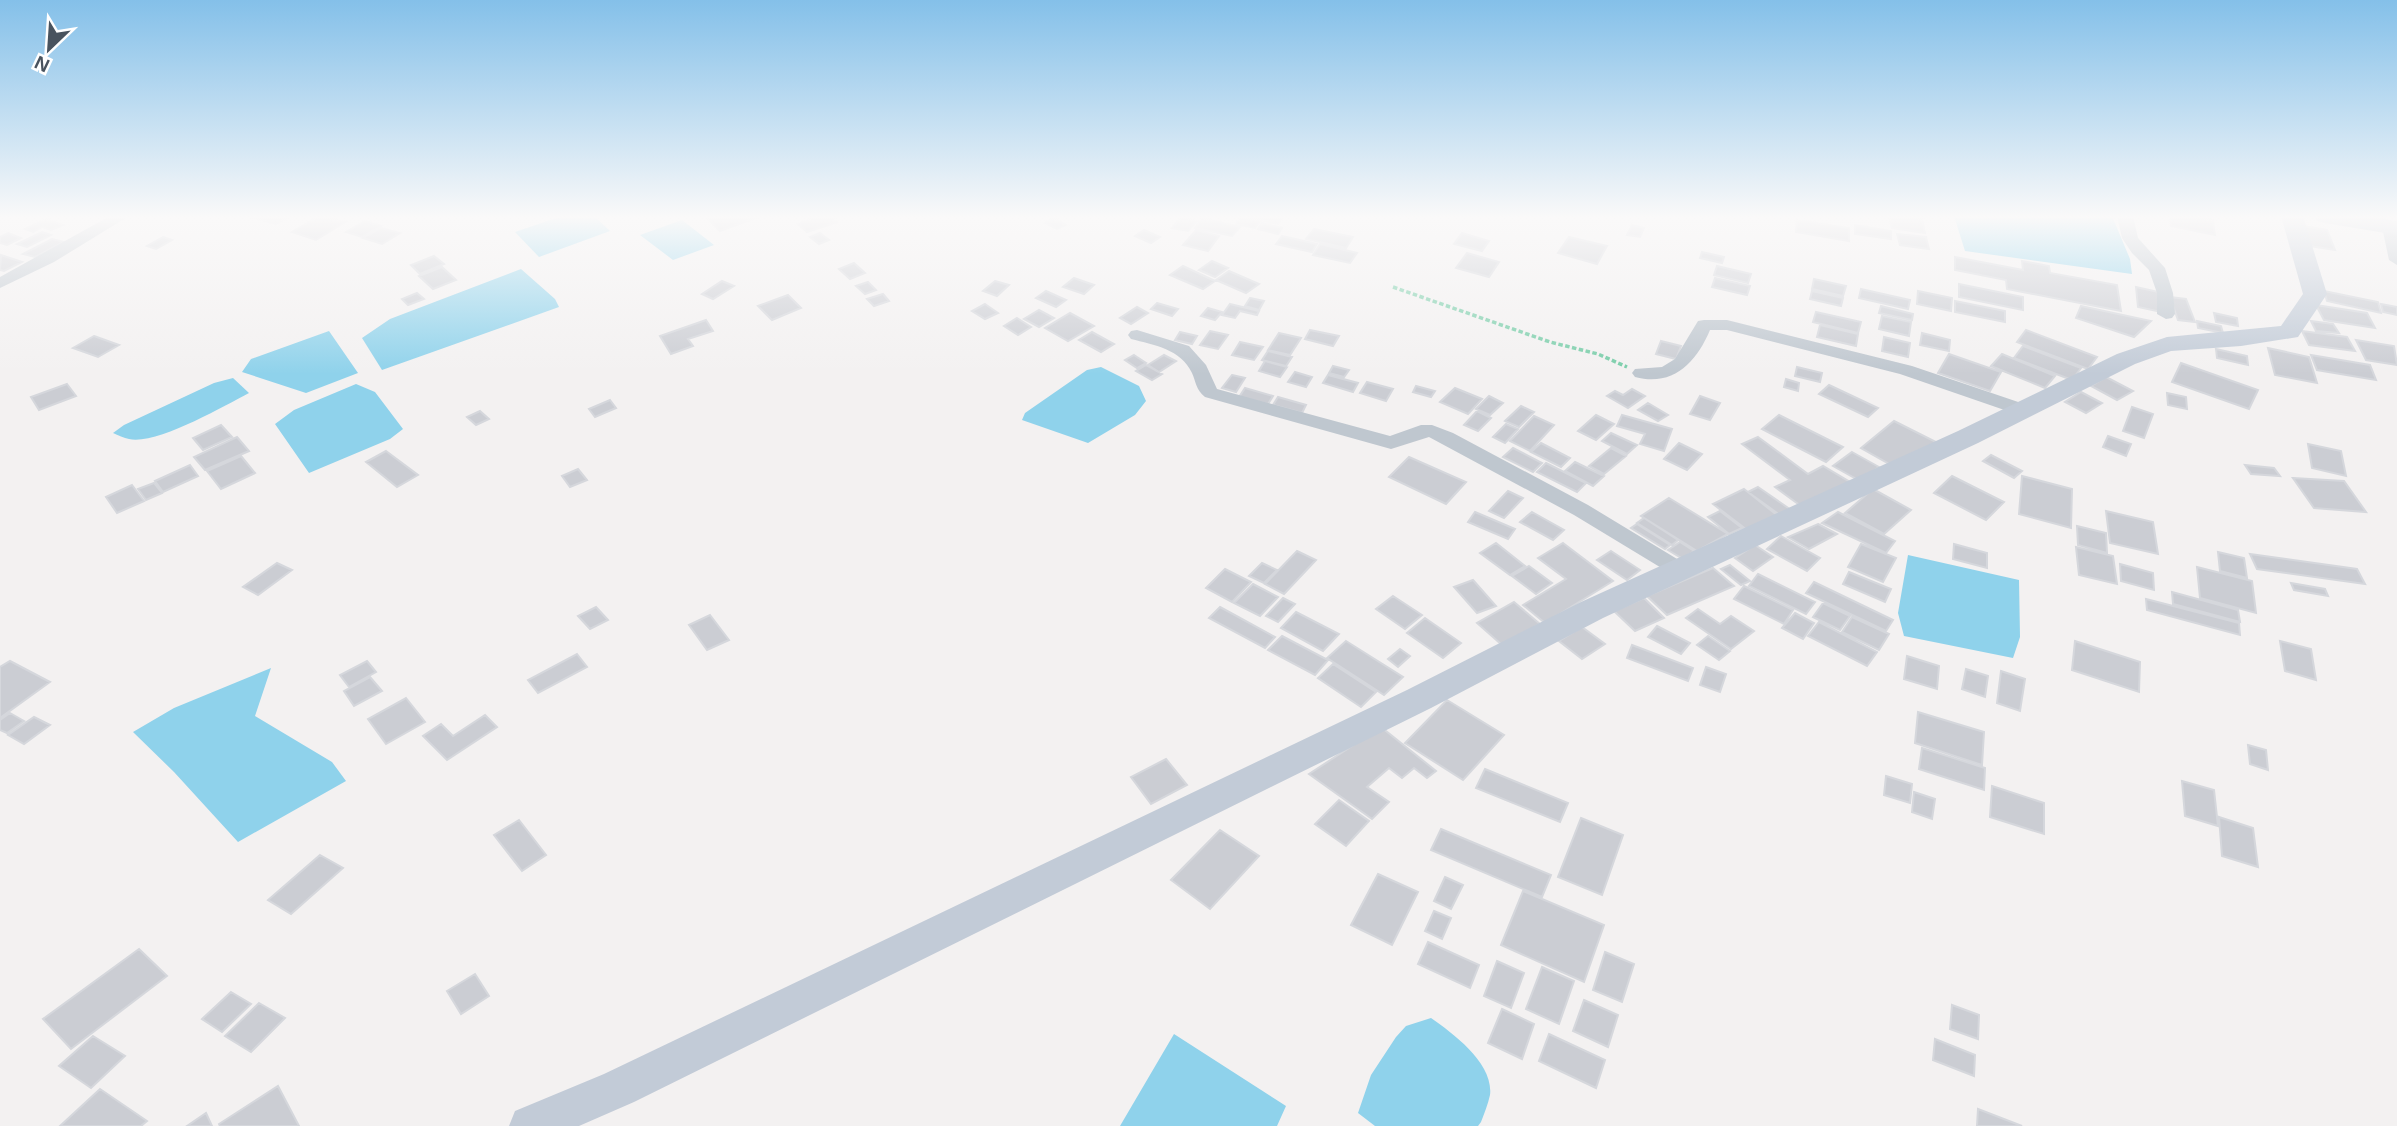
<svg xmlns="http://www.w3.org/2000/svg" width="2397" height="1126" viewBox="0 0 2397 1126" font-family="Helvetica,sans-serif">
	<style>
		.water { fill: #8fd2eb }
		.building { fill: #cbcdd3; stroke: #d5d7dc; stroke-width: 2 }
		.lines { fill: none; stroke-linecap: round; stroke-linejoin: round }
		.path { stroke: #79cda9; stroke-width: 3.5; stroke-dasharray: 4.5 2.5; stroke-linecap: butt }
		.street { fill: #bfc7cf; fill-rule: evenodd }
		.secondary { fill: #c2cbd7; fill-rule: evenodd }
	</style>
	<rect width="100%" height="100%" fill="#f3f1f1"/>
	<!-- water -->
	<path class="water" d="M562 216H594L610 231 539 257 515 232Z
		M1954 216H2112L2130 259 2132 274 1965 251Z
		M682 220 714 245 673 260 640 235Z
		M521 269 555 299 559 307 382 370 362 338 390 319Z
		M329 331 358 373 306 393 242 372 251 359Z
		M1101 367 1139 386 1146 401 1135 415 1088 443 1022 420 1025 413 1087 370Z
		M233 378 249 393C222 407 157 445 129 439 124 438 118 435 113 433L124 425 214 383Z
		M356 384 375 392 403 429 390 439 309 473 275 424 294 410Z
		M1908 555 2019 580 2020 637 2013 658 1904 636 1898 613Z
		M271 668 255 716 332 762 346 781 238 842 174 772 133 732 174 708Z
		M1431 1018C1454 1034 1494 1064 1490 1095 1488 1104 1484 1114 1481 1122L1478 1126H1375L1358 1113 1371 1075 1396 1037 1406 1026Z
		M1174 1034 1286 1106 1277 1126H1120Z"/>
	<!-- building -->
	<path class="building" d="M247 216H290L276 224Z
		M319 216 345 222 316 240 292 232Z
		M715 216H753L755 218 720 231 708 219Z
		M818 216H830L837 222 807 232 798 224Z
		M1243 216H1279L1283 217 1278 224Z
		M1889 216 1922 219 1925 233 1892 228Z
		M2170 216 2213 220 2215 235 2171 226Z
		M1181 217 1197 221 1188 231 1172 228Z
		M1241 217 1260 221 1255 228 1236 224Z
		M1053 218 1066 225 1057 229 1045 223Z
		M1202 218 1240 227 1232 236 1195 228Z
		M46 219 63 225 51 230 42 227 33 232 25 229Z
		M1797 220 1849 228V241L1796 232Z
		M365 221 381 226 362 237 346 232Z
		M1262 223 1282 228 1278 234 1258 229Z
		M1632 225 1644 228 1640 237 1627 235Z
		M1855 225 1891 231V239L1855 234Z
		M2303 226 2327 230 2335 250 2310 246Z
		M381 228 400 233 382 244 363 238Z
		M1314 229 1353 237 1346 248 1306 239Z
		M1144 230 1160 237 1151 243 1135 236Z
		M1196 230 1219 236 1208 251 1183 245Z
		M42 232 51 235 27 247 17 244Z
		M8 233 21 238 7 245 0 243V237Z
		M820 233 829 240 819 244 810 237Z
		M1462 233 1489 241 1482 251 1454 244Z
		M1897 234 1926 237 1929 249 1900 245Z
		M1282 236 1317 244 1312 252 1276 244Z
		M163 237 172 240 156 249 147 246Z
		M1569 237 1607 246 1597 264 1558 253Z
		M52 239 64 242 35 257 23 254Z
		M1320 244 1357 253 1350 263 1313 255Z
		M1702 252 1724 257 1722 263 1700 258Z
		M1467 253 1499 262 1489 277 1456 268Z
		M1 255 22 262 4 271 0 270Z
		M434 256 444 264 420 274 411 265Z
		M1955 257 2023 270 2022 261 2049 266 2050 273 2117 285 2121 311 2007 289 2006 280 1955 270Z
		M1212 261 1228 268 1215 277 1199 270Z
		M854 263 865 273 850 279 839 269Z
		M1183 266 1215 281 1203 289 1170 275Z
		M1717 266 1751 274 1748 283 1714 275Z
		M442 267 456 280 433 289 419 276Z
		M1229 271 1259 284 1246 293 1216 280Z
		M1074 278 1094 285 1084 294 1063 287Z
		M1715 278 1750 286 1747 295 1712 287Z
		M1814 279 1846 286 1843 296 1812 289Z
		M722 281 734 286 713 299 702 294Z
		M995 281 1009 285 997 296 983 291Z
		M868 282 876 290 865 294 856 286Z
		M1959 284 2023 297V310L1959 297Z
		M2136 287 2163 293 2166 313 2138 307Z
		M1861 289 1910 300 1908 309 1859 298Z
		M1046 291 1066 300 1056 307 1036 298Z
		M1812 291 1843 298 1841 306 1810 299Z
		M1918 291 1952 298 1951 311 1917 304Z
		M2324 291 2378 302 2381 313 2327 301Z
		M417 293 424 299 408 305 402 299Z
		M883 294 889 301 874 306 867 299Z
		M788 295 801 308 772 320 758 306Z
		M2170 297 2186 299 2195 322 2178 320Z
		M1250 298 1264 301 1259 310 1245 306Z
		M1955 301 2005 311V322L1955 312Z
		M1157 303 1178 309 1172 316 1151 309Z
		M985 304 998 313 985 319 972 311Z
		M1230 304 1259 311 1257 315 1240 311 1235 318 1222 315Z
		M2381 304 2397 307V315L2383 312Z
		M2316 305 2367 313 2375 328 2324 320Z
		M1881 306 1913 314 1912 320 1879 313Z
		M2081 306 2151 321 2134 337 2076 318Z
		M1137 307 1148 313 1131 324 1120 318Z
		M1208 308 1222 312 1215 320 1201 316Z
		M1039 310 1054 318 1039 327 1024 319Z
		M1816 312 1861 322 1858 333 1813 322Z
		M1070 313 1094 326 1068 341 1045 328Z
		M2214 313 2237 318 2238 326 2216 322Z
		M1882 316 1911 322 1909 336 1879 329Z
		M1017 318 1031 327 1018 335 1004 326Z
		M706 320 713 331 688 339 693 346 671 354 660 336Z
		M2197 321 2221 326 2223 333 2198 328Z
		M2311 321 2333 324 2339 333 2316 331Z
		M1820 325 1858 334 1856 346 1817 337Z
		M1310 330 1339 336 1333 346 1305 339Z
		M2026 330 2097 357 2088 369 2017 342Z
		M1210 331 1228 335 1218 349 1200 345Z
		M2302 331 2347 337 2355 351 2309 345Z
		M1092 332 1114 344 1101 352 1079 340Z
		M1180 332 1197 336 1192 344 1175 340Z
		M1279 333 1301 338 1290 355 1268 350Z
		M1922 333 1950 340 1949 351 1920 345Z
		M94 336 119 345 98 357 73 348Z
		M1884 337 1910 343 1908 357 1882 351Z
		M2356 340 2394 346 2397 365 2366 360Z
		M1661 341 1681 346 1676 359 1656 354Z
		M1240 342 1263 347 1254 360 1232 355Z
		M2023 346 2081 368 2072 380 2014 358Z
		M2268 348 2309 357 2317 383 2275 375Z
		M2216 349 2247 356 2248 365 2217 358Z
		M1268 351 1292 357 1286 366 1262 360Z
		M1949 354 2001 372 1990 391 1938 373Z
		M2002 354 2055 376 2045 388 1991 366Z
		M1134 355 1146 363 1137 368 1125 360Z
		M1164 355 1176 361 1159 372 1148 365Z
		M2311 355 2370 365 2376 380 2317 370Z
		M1265 361 1287 367 1280 377 1259 371Z
		M2181 363 2258 390 2249 409 2172 382Z
		M1146 365 1162 374 1152 380 1136 371Z
		M1333 366 1349 370 1344 377 1329 373Z
		M1797 367 1822 373 1820 382 1795 376Z
		M1295 372 1312 377 1306 387 1288 382Z
		M1232 375 1245 378 1236 392 1222 388Z
		M1328 375 1358 383 1353 392 1323 383Z
		M2106 377 2133 391 2117 400 2091 386Z
		M1786 379 1799 383 1798 391 1784 387Z
		M1367 382 1393 389 1386 401 1360 393Z
		M67 384 76 396 39 410 31 397Z
		M1829 385 1878 408 1868 417 1819 394Z
		M1416 386 1435 391 1431 397 1413 392Z
		M1245 388 1273 396 1268 404 1239 397Z
		M1455 388 1482 399 1468 414 1440 402Z
		M1632 389 1645 396 1628 408 1607 396 1615 391 1623 395Z
		M2081 392 2102 403 2086 413 2065 402Z
		M2167 393 2186 397 2187 409 2168 405Z
		M1489 396 1503 403 1490 415 1476 409Z
		M1700 396 1720 403 1710 420 1690 414Z
		M1278 397 1306 405 1302 413 1273 405Z
		M610 400 616 408 595 417 589 409Z
		M1648 403 1668 415 1658 421 1638 410Z
		M1521 406 1534 412 1519 427 1505 421Z
		M2132 407 2153 414 2144 438 2123 431Z
		M480 411 489 419 476 425 467 417Z
		M1477 411 1491 418 1478 431 1464 425Z
		M1596 415 1614 424 1596 440 1578 431Z
		M1622 415 1672 429 1664 451 1640 444 1645 434 1617 426Z
		M1779 415 1843 447 1826 462 1762 429Z
		M1534 416 1554 425 1530 451 1510 441Z
		M1894 421 1936 442 1893 466 1861 448Z
		M1506 424 1518 429 1505 443 1493 437Z
		M221 425 232 437 203 450 193 438Z
		M1611 433 1637 445 1627 454 1602 441Z
		M2108 436 2131 444 2126 456 2103 447Z
		M237 437 249 451 205 470 194 457Z
		M1758 437 1808 474 1823 466 1855 485 1805 509 1775 487 1790 480 1742 444Z
		M1541 443 1570 458 1561 467 1531 452Z
		M1679 443 1702 454 1687 470 1664 459Z
		M2308 444 2341 451 2346 476 2312 468Z
		M1513 448 1542 463 1533 472 1503 457Z
		M1611 448 1626 456 1604 474 1589 466Z
		M386 451 418 475 397 487 366 462Z
		M1852 452 1879 467 1860 481 1833 466Z
		M1991 455 2022 471 2014 478 1983 461Z
		M241 456 255 473 221 489 207 471Z
		M1409 457 1466 482 1446 504 1389 477Z
		M1575 462 1604 476 1593 486 1565 471Z
		M1546 463 1586 483 1577 492 1537 472Z
		M190 465 198 476 163 492 155 481Z
		M2245 465 2274 468 2280 476 2251 474Z
		M578 469 587 480 570 487 562 476Z
		M1952 476 2004 502 1986 520 1934 493Z
		M2022 476 2072 489 2071 528 2019 514Z
		M2293 478 2344 481 2366 512 2314 508Z
		M154 483 162 493 146 500 138 489Z
		M132 485 144 501 117 513 106 497Z
		M1758 487 1794 512 1784 518 1748 492Z
		M1744 489 1782 519 1751 533 1713 504Z
		M1873 489 1911 510 1884 534 1845 513Z
		M1508 491 1523 498 1504 518 1489 511Z
		M1669 498 1728 534 1697 551 1641 516Z
		M1720 511 1742 528 1729 534 1708 517Z
		M2106 511 2153 522 2158 554 2110 543Z
		M1475 512 1515 529 1508 539 1468 522Z
		M1532 512 1564 530 1553 540 1520 522Z
		M1838 512 1895 541 1886 553 1822 523Z
		M1644 518 1678 540 1672 545 1637 523Z
		M1637 524 1670 545 1665 549 1631 528Z
		M1818 524 1837 534 1809 549 1788 537Z
		M2077 526 2106 533 2107 553 2078 545Z
		M1781 536 1820 558 1807 571 1767 549Z
		M1680 542 1694 551 1683 559 1668 550Z
		M1496 543 1525 566 1510 575 1480 553Z
		M1563 543 1613 581 1545 623 1523 605 1566 579 1538 558Z
		M1861 544 1896 558 1883 582 1848 567Z
		M1954 544 1987 553V568L1953 559Z
		M1755 545 1773 557 1753 571 1735 558Z
		M2076 547 2113 556 2117 584 2079 575Z
		M1297 551 1316 560 1284 594 1265 584Z
		M1611 551 1640 570 1627 580 1597 560Z
		M2218 552 2244 558 2247 578 2220 571Z
		M2250 554 2357 569 2365 584 2257 569Z
		M277 563 292 570 258 595 243 587Z
		M1262 563 1277 570 1264 583 1249 576Z
		M2120 564 2153 573 2154 590 2121 581Z
		M1730 565 1750 581 1741 585 1721 569Z
		M1529 566 1552 583 1536 594 1512 576Z
		M2197 567 2252 581 2256 613 2200 598Z
		M1713 568 1734 586 1667 615 1647 596Z
		M1225 569 1251 582 1232 602 1206 588Z
		M1849 572 1891 589 1885 602 1843 584Z
		M1758 574 1815 602 1806 614 1749 586Z
		M1473 580 1496 606 1477 613 1454 587Z
		M1814 582 1893 620 1886 631 1806 593Z
		M2291 583 2325 589 2328 596 2294 590Z
		M1253 584 1278 597 1260 616 1234 603Z
		M1744 586 1793 610 1784 624 1734 599Z
		M2172 592 2238 610 2240 622 2173 604Z
		M1393 596 1422 615 1405 629 1376 609Z
		M1283 598 1295 604 1278 622 1266 616Z
		M1644 598 1664 618 1635 631 1614 611Z
		M2146 599 2239 623 2240 635 2147 610Z
		M1514 602 1540 624 1502 645 1477 623Z
		M1823 603 1850 616 1840 630 1813 617Z
		M596 607 608 620 590 629 578 616Z
		M1220 607 1275 637 1265 648 1209 618Z
		M1698 609 1720 624 1731 616 1754 631 1731 649 1686 618Z
		M1296 612 1339 634 1323 651 1281 628Z
		M1795 613 1814 623 1803 639 1782 628Z
		M710 615 729 640 707 650 689 625Z
		M1852 617 1889 634 1879 650 1842 632Z
		M1425 618 1461 643 1443 658 1407 633Z
		M1819 622 1877 652 1867 666 1808 636Z
		M1657 626 1690 643 1681 654 1648 637Z
		M1582 627 1605 644 1582 659 1559 641Z
		M1282 636 1328 660 1315 675 1268 650Z
		M1708 636 1730 651 1719 660 1697 645Z
		M1346 641 1403 677 1384 695 1327 658Z
		M2075 641 2140 662 2139 692 2072 670Z
		M2280 641 2311 649 2316 680 2285 671Z
		M1632 645 1693 668 1688 681 1627 658Z
		M1400 649 1410 656 1398 667 1388 659Z
		M577 654 587 667 538 693 528 680Z
		M1907 656 1939 666 1937 689 1904 679Z
		M10 661 50 682 0 718V667Z
		M367 661 376 672 349 687 340 675Z
		M1333 664 1376 692 1361 707 1318 678Z
		M1706 667 1726 674 1720 692 1700 685Z
		M1966 669 1988 676 1985 697 1962 689Z
		M2001 671 2025 679 2020 711 1997 703Z
		M370 677 382 691 354 706 344 691Z
		M406 698 425 722 386 744 368 719Z
		M1447 700 1504 735 1463 780 1405 743Z
		M1918 712 1984 732 1982 765 1915 743Z
		M10 713 24 721 7 733 0 730V720Z
		M485 715 497 727 447 760 423 736 441 724 453 736Z
		M34 717 50 725 24 744 8 735Z
		M1381 727 1436 771 1427 778 1414 768 1402 778 1389 768 1367 787 1389 802 1372 819 1309 774Z
		M2248 745 2266 750 2268 770 2250 764Z
		M1922 748 1985 768 1984 790 1919 769Z
		M1166 759 1187 785 1151 804 1131 777Z
		M1485 769 1568 803 1560 822 1476 788Z
		M1886 776 1912 784 1910 803 1884 795Z
		M2182 781 2214 790 2218 826 2185 816Z
		M1992 786 2044 803V834L1990 817Z
		M1914 792 1935 799 1932 819 1912 812Z
		M1339 800 1369 821 1346 846 1315 824Z
		M2219 817 2253 828 2258 867 2222 856Z
		M1581 818 1623 835 1602 895 1558 877Z
		M519 820 546 855 522 871 494 835Z
		M1441 829 1551 875 1542 897 1431 850Z
		M1220 830 1259 856 1210 909 1171 880Z
		M320 855 343 868 291 914 268 900Z
		M1378 874 1418 892 1392 945 1351 925Z
		M1445 877 1463 885 1451 909 1434 901Z
		M1523 891 1604 925 1584 982 1501 945Z
		M1434 911 1451 918 1442 939 1425 931Z
		M1428 942 1479 965 1470 988 1418 964Z
		M139 949 167 976 71 1049 43 1019Z
		M1605 952 1634 964 1622 1002 1593 990Z
		M1497 961 1524 973 1511 1008 1484 996Z
		M1542 967 1574 981 1559 1024 1526 1009Z
		M475 974 489 996 461 1014 447 991Z
		M231 992 251 1004 222 1032 202 1019Z
		M1584 1000 1618 1015 1608 1047 1573 1031Z
		M259 1003 285 1018 251 1052 225 1036Z
		M1952 1005 1979 1015 1978 1039 1950 1029Z
		M1502 1009 1534 1024 1522 1059 1488 1043Z
		M1549 1034 1605 1060 1596 1088 1539 1061Z
		M93 1036 125 1056 91 1088 59 1066Z
		M1935 1039 1975 1055 1974 1076 1933 1060Z
		M278 1086 299 1126H220L219 1124Z
		M100 1089 147 1121 141 1126H60Z
		M1978 1109 2022 1126H1977Z
		M206 1113 212 1126H187Z"/>
	<g class="lines">
		<!-- path -->
		<path class="path" d="M1393 287 1550 342 1598 354 1627 367"/>
		<!-- street -->
		<path class="street" d="M110 216H129L54 262 0 288V277Z
			M2117 216H2133L2138 238 2165 268 2173 293 2175 314 2172 318 2166 319 2157 314V293L2149 270 2132 253 2122 238Z
			M2390 222 2397 226V265L2389 260 2382 227Z
			M1704 320H1727L1912 366 2030 406 2032 410 2030 414H2016L1900 374 1727 330H1710C1696 363 1673 387 1635 377L1632 373 1635 369 1662 367 1675 359 1698 321Z
			M1137 330 1189 346 1206 365 1217 389 1390 436 1421 425H1432L1453 433 1588 505 1687 565 1691 570 1687 575 1680 578 1673 575 1574 515 1429 437 1391 449 1205 397C1196 390 1196 382 1192 373 1181 349 1154 345 1131 339L1128 335 1131 331Z"/>
		<!-- secondary -->
		<path class="secondary" d="M2281 216H2303L2327 294 2298 337 2241 346 2171 351 2135 364 1978 443 1603 618 1431 708 634 1102 579 1126H509L515 1111 604 1074 1407 690 1581 602 1958 431 2117 354 2167 337 2281 326 2303 294Z
			M2314 216H2366L2397 221V235L2325 223 2317 221Z"/>
	</g>
	<!-- sky -->
	<linearGradient id="sky" x2="0" y2="1"><stop stop-color="#84c0e9"/><stop offset="0.58" stop-color="#faf9f9"/><stop offset="1" stop-color="#faf9f9" stop-opacity="0"/></linearGradient>
	<rect width="2397" height="374" fill="url(#sky)"/>
	<!-- north arrow -->
	<g transform="translate(49 49) rotate(205)" stroke="#ffffff" stroke-width="5" paint-order="stroke">
	<path d="M0-5L12 26L0 18L-12 26Z" fill="#49535e"/>
	<text y="-10" font-size="19" font-weight="bold" text-anchor="middle" fill="#49535e">N</text>
	</g>
</svg>
